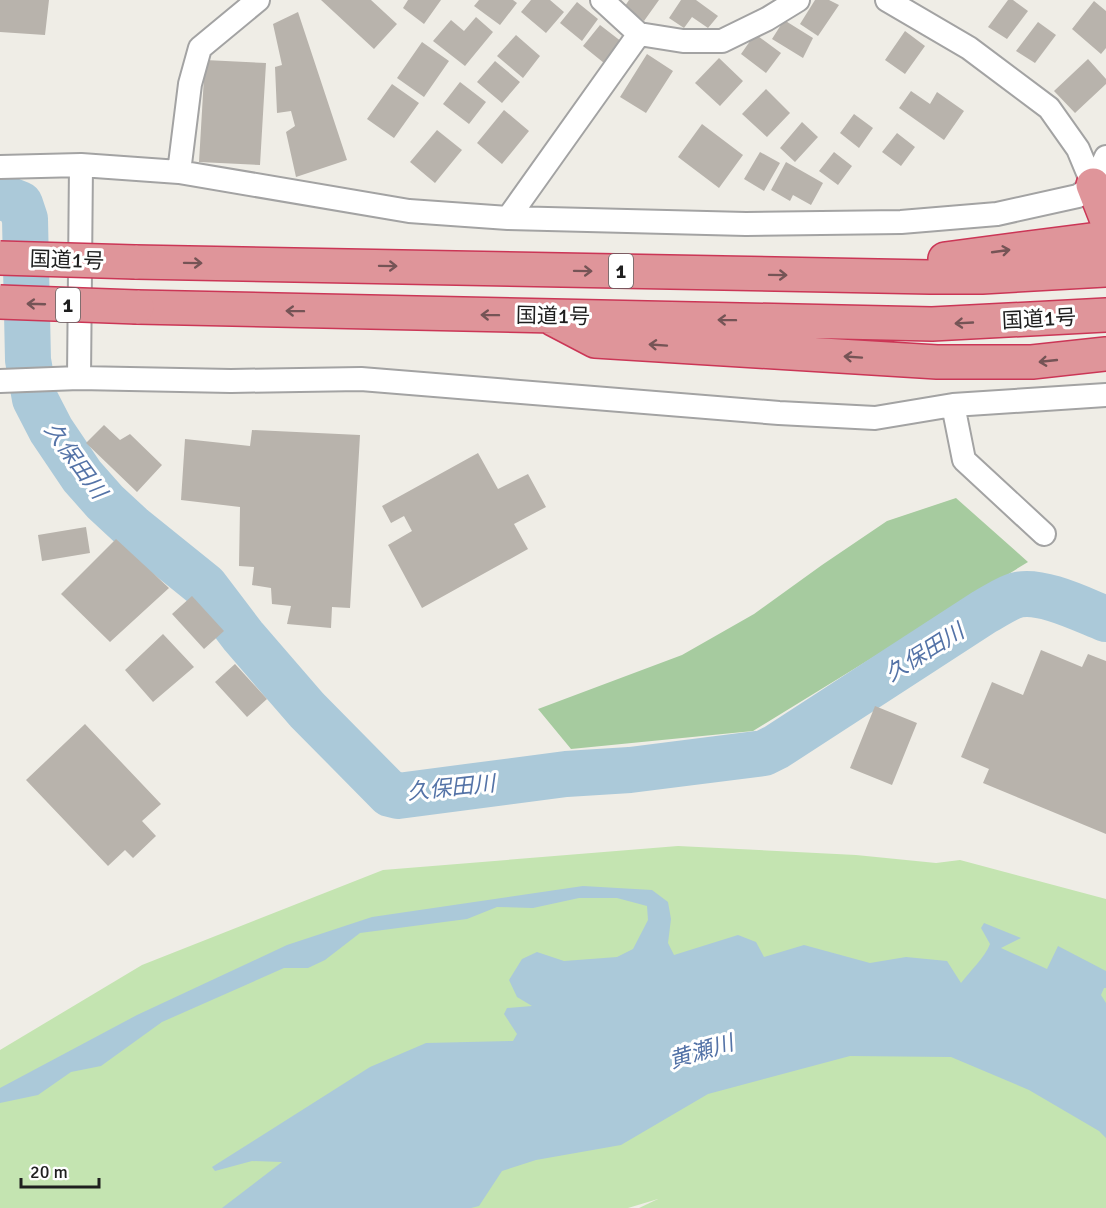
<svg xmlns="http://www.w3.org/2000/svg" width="1106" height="1208" viewBox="0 0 1106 1208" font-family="Signika,'Noto Sans JP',sans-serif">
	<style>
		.grass { fill: #c4e4b1 }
		.forest { fill: #a6cb9f }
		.water { fill: #abc9d9 }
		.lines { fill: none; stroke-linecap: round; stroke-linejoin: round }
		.river { stroke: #abc9d9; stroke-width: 46 }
		.building { fill: #b8b3ac }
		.street-casing { stroke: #a3a3a3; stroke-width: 26 }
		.highway-casing { stroke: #cb3656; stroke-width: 36 }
		.street { stroke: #fff; stroke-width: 22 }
		.highway { stroke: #df959a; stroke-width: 33 }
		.highway-bridge-casing { stroke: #cb3656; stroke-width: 36; stroke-linecap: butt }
		.highway-bridge { stroke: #df959a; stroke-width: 33 }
		.oneway { stroke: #755456 }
		.labels { text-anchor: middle; stroke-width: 6; stroke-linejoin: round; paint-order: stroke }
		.shield { fill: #fff; stroke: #626262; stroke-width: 1.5 }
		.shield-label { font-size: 20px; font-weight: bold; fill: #1f1f1f }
		.street-label { font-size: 21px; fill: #1f1f1f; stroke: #fff }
		.water-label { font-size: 22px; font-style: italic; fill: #5473a7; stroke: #fff }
	</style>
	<rect width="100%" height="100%" fill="#efede6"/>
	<!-- grass -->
	<path class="grass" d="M678 846 856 855 936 863 960 860 1106 899V1208H639L658 1199 628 1208H0V1050L142 965 383 870Z"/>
	<!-- forest -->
	<path class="forest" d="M956 498 1028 562 753 731 571 749 538 709 682 655 754 614 822 565 887 521Z"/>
	<!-- water -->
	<path class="water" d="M583 886 652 890 668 902 671 919 668 943 674 955 738 935 756 942 764 957 804 945 870 963 906 957 947 961 961 983C970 971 985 957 990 944L981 928 984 923 1021 938 1001 948 1047 969 1058 946 1106 971V988H1104L1101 995 1106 1003V1138L1099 1131 1029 1090 951 1057 850 1056 708 1094 621 1145 536 1160 502 1171 479 1206 471 1208H222L282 1162 252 1161 215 1171 212 1167 370 1067 426 1043 513 1041 517 1034 504 1014 507 1008 532 1006 517 997 509 980 522 959 537 952 564 961 617 957 633 949 648 920 647 906 617 898H579L533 908 497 907 467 919 360 933 325 960 308 968H284L162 1022 101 1066 71 1072 38 1095 0 1103V1088L137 1015 287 945 372 917Z"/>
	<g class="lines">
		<!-- river -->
		<path class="river" d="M0 196 20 204 25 219 28 360 35 399 51 430 82 476 105 502 133 528 205 586 243 636 307 710 390 794 398 796 566 774 630 770 764 753 776 747 984 612C994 607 1006 598 1017 595 1042 589 1083 610 1106 619"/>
	</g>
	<!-- building -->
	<path class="building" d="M0 0H49L45 35 0 32Z
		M321 0H371L397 24 374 49Z
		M408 0H441L424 24 403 8Z
		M479 0H513L517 3 500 25 474 6Z
		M531 0H550L564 12 546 33 521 12Z
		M629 0H659L644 21 625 6Z
		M681 0H696L718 16 708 28 692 17 684 28 669 18Z
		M815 0H829L839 5 818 36 800 24Z
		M1008 0H1013L1028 11 1007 39 988 27Z
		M1094 1 1106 11V48L1101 54 1072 29Z
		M577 2 598 19 582 41 560 23Z
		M298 12 347 160 296 177 286 132 295 126 291 111 277 113 275 67 282 65 273 24Z
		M476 17 493 32 465 66 433 41 451 20 464 31Z
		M784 20 813 38 803 58 772 39Z
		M1038 22 1056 35 1035 63 1016 51Z
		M600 25 622 42 604 63 583 46Z
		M905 31 925 46 905 74 885 60Z
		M755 34 781 53 766 73 741 54Z
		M516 35 540 56 523 78 497 56Z
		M422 42 449 61 424 97 397 78Z
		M647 54 673 71 646 113 620 97Z
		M719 58 743 81 720 106 695 83Z
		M1088 59 1106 79V84L1075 113 1054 91Z
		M205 60 266 63 260 165 199 162Z
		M495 61 520 82 502 103 477 82Z
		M460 82 486 102 469 124 443 104Z
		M392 84 419 103 394 138 367 119Z
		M766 89 790 113 767 137 742 114Z
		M911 91 930 104 937 92 964 111 944 140 899 108Z
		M504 110 529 131 502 164 477 143Z
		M854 114 873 128 859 148 840 133Z
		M802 122 818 137 795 162 780 148Z
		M702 124 743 155 719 188 678 157Z
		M437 130 462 150 435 183 410 162Z
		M897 133 915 147 901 166 882 152Z
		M760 152 780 163 764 191 744 179Z
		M834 152 852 166 838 185 819 171Z
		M786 162 823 183 811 205 793 195 790 201 771 190Z
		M104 425 120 440 130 434 162 465 137 492 86 443Z
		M252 430 360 435 350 608 332 607 331 628 287 624 291 606 272 604 271 588 252 585 254 567 239 566 240 507 181 500 185 439 250 446Z
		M478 453 498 489 528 474 546 507 514 524 528 549 422 608 388 545 412 531 404 516 391 523 382 506Z
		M86 527 90 553 42 561 38 535Z
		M116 539 169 588 110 642 61 594Z
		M192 596 224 631 204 649 172 614Z
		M163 634 194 667 153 702 125 670Z
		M1041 650 1082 667 1088 654 1106 661V834L983 783 989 769 961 757 992 682 1023 695Z
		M235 664 267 699 247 717 215 682Z
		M875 706 917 723 892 785 850 768Z
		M85 724 161 804 142 821 156 836 133 858 125 850 108 866 26 780Z"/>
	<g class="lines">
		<!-- street casing -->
		<g class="street-casing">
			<path id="street" d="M602 0 639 34 683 41H722L767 19 798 0
				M887 0 969 48 1049 108 1078 149 1093 185
				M0 167 81 165 179 172 409 211 508 218 746 224 901 222 997 214 1078 196 1093 185 1106 157
				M179 172 190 84 200 48 258 0
				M508 218 639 34
				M79 378 81 165
				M0 381 79 378 231 381 361 379 779 413 875 418 953 405 1106 395
				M953 405 964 460 1044 534"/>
		</g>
		<!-- highway casing -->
		<g class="highway-casing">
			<path id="highway" d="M1093 185 1106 218
				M945 259 1106 238
				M135 262 930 277H982L1106 270
				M137 307 932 324 1106 315
				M553 319 595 341 937 362H1032L1106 354"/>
		</g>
		<!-- street -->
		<use href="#street" class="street"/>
		<!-- highway -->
		<use href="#highway" class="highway"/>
		<!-- highway-bridge casing -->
		<g class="highway-bridge-casing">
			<path id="highway-bridge" d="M0 258 135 262
				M0 302 137 307"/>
		</g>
		<!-- highway-bridge -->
		<use href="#highway-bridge" class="highway-bridge"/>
	</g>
	<!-- one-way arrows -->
	<defs><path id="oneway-shaft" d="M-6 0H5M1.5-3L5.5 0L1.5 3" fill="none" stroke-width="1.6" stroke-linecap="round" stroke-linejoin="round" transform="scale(1.5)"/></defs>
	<g class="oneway">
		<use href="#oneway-shaft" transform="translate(1001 251) rotate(-8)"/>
		<use href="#oneway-shaft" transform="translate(193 263) rotate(1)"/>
		<use href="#oneway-shaft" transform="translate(388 266) rotate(1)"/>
		<use href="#oneway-shaft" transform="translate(583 271) rotate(1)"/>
		<use href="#oneway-shaft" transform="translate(778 275) rotate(1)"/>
		<use href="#oneway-shaft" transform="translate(36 304) rotate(-178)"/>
		<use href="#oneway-shaft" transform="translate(295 311) rotate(-179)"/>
		<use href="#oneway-shaft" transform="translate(490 315) rotate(-179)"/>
		<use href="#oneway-shaft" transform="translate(727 320) rotate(-179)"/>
		<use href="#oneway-shaft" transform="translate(964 323) rotate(177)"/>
		<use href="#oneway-shaft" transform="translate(658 345) rotate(-176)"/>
		<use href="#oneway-shaft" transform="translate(853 357) rotate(-176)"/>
		<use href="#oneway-shaft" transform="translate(1048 361) rotate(174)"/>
	</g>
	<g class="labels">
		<!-- shield labels -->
		<g class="shield">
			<rect x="609" y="254" width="24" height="34" rx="4.5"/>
			<rect x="56" y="288" width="24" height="34" rx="4.5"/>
		</g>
		<g class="shield-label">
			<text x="621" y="278">1</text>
			<text x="68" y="312">1</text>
		</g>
		<!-- street labels -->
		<g class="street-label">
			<text transform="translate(67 260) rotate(2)" y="7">国道1号</text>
			<text transform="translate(553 316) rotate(1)" y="7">国道1号</text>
			<text transform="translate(1039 319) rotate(-3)" y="7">国道1号</text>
		</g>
		<!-- water labels -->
		<g class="water-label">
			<text transform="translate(76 460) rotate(54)" y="8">久保田川</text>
			<text transform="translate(924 652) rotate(-32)" y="8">久保田川</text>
			<text transform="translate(451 787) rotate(-6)" y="8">久保田川</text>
			<text transform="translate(701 1051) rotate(-17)" y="8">黄瀬川</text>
		</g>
	</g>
	<!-- scale -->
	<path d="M21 1178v9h78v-9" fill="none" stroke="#1f1f1f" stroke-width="3"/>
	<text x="30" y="1178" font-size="18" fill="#1f1f1f" stroke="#ffffff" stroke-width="4.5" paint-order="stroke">20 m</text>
</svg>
